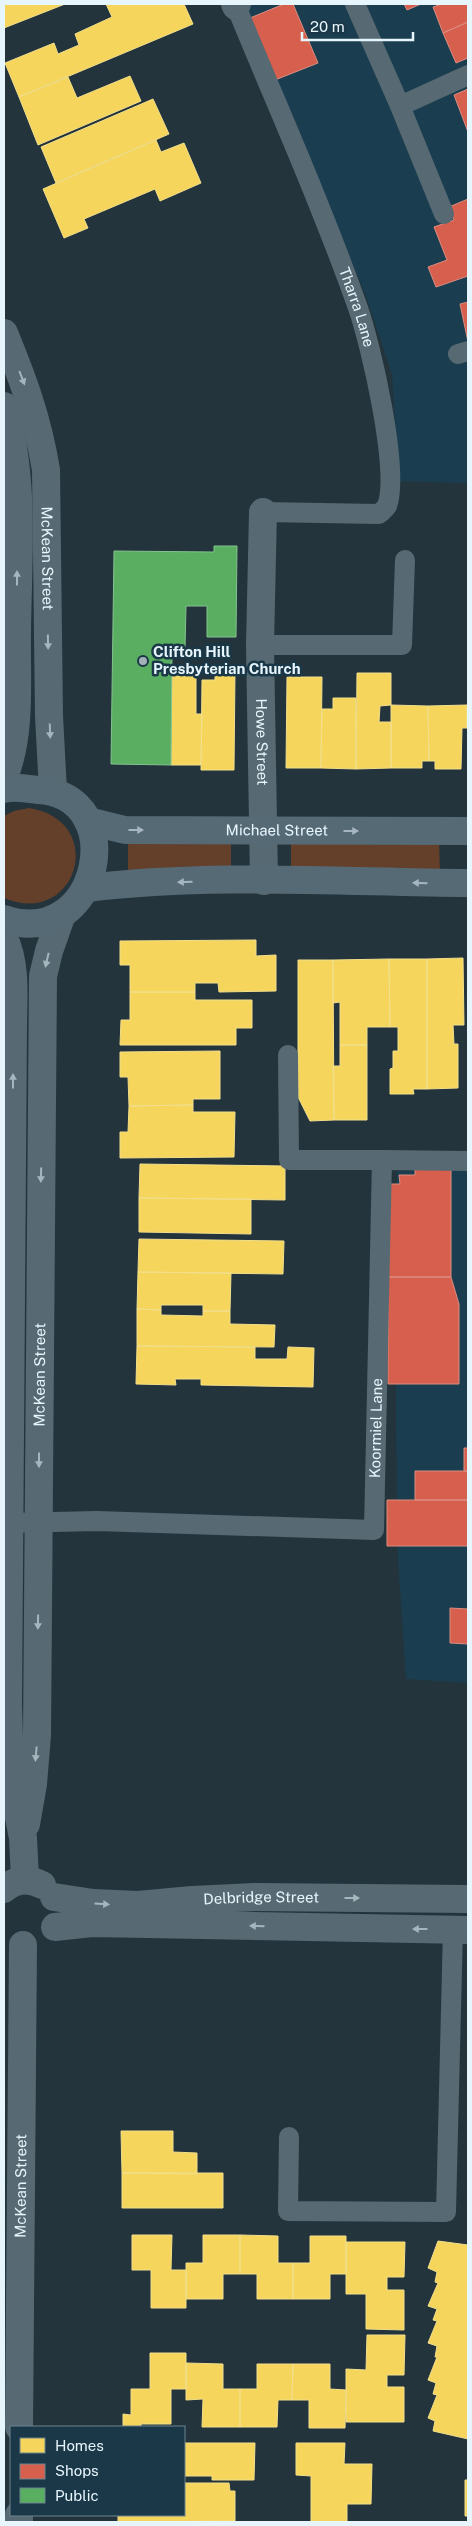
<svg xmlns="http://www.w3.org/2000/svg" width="472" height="2526" viewBox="0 0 472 2526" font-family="'Public Sans',sans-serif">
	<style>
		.built { fill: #1a3e4f }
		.green { fill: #643f2a }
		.homes { fill: #f6d55c; stroke: #f2df8c }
		.shops { fill: #d6604d; stroke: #db8d82 }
		.public { fill: #5aae61; stroke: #84c390 }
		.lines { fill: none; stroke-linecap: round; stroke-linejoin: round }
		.lane { stroke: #576972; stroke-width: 20 }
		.street { stroke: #576972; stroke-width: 28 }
		.secondary { stroke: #556a75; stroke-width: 28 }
		.oneway { fill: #a6b6be }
		.oneway2 { fill: #a5b6c0 }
		.poi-dot { fill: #a3b1b9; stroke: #1a3847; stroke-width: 2 }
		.labels { text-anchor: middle; stroke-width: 5; stroke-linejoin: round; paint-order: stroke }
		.street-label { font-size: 15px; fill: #e7f5fd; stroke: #1a3847 }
		.poi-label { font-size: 15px; font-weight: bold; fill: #e7f5fd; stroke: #1a3847; text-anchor: start }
	</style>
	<rect width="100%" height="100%" fill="#24343c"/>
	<!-- built -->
	<path class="built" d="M244 4H468V483L394 481 396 437 392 374 366 296Z
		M468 1169V1683L406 1679 398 1558 396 1421 397 1171Z"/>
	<!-- green -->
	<path class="green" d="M29 808C109 821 77 929 4 898V816L14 811Z
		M231 839V868L128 870V840Z
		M291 840 439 841 440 873 291 871Z"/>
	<!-- homes -->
	<path class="homes" d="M4 4H65L4 28Z
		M106 4H184L193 24 19 97 5 63 54 43 58 54 79 45 75 34 112 17Z
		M130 76 141 101 38 145 19 97 68 77 77 98Z
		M153 99 169 134 56 183 41 147Z
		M156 140 161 152 184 143 201 183 160 201 155 189 84 219 88 228 64 238 43 189Z
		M215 672H235L234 770H201L202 680H215Z
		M357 673H391V705L380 706 379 722H391V768L356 769Z
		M172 676H196V714H202L201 765H171Z
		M287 677H322L321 768H286Z
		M333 698H356V769L321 768 322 709H333Z
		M391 705 428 706 429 761H422V768H391Z
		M467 705V728H462L461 769H435V761H429L428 706Z
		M256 940V956L276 955V991L219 992 218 983H195V992H130V965H120V941Z
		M463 958 464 1025H453L454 1044H458V1088L427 1089V959Z
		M389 959H427V1089H413L414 1094H390V1069L393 1068V1051H398V1027H390Z
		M389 959 390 1027H367V1045H340V1002L333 1003V960Z
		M298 960H333L334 1120 310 1121 298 1097Z
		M130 992H195V1000H252V1028H236V1045H120L121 1020H130Z
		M340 1045H367V1120H334L333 1066H340Z
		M220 1051V1099H193V1105L129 1106 128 1077H120V1052Z
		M193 1105V1112H235L234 1157 120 1158V1132H128L129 1106Z
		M140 1164 285 1166V1200L139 1198Z
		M139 1198 251 1199V1234L139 1232Z
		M139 1239 284 1241 283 1274 138 1272Z
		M138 1272 231 1273 230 1311H203V1305H161V1310L137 1309Z
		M137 1309 161 1310V1315L203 1316V1311H230V1324L275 1325 274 1347 137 1346Z
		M137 1346 255 1347V1359H287L288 1347 314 1348 313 1387 201 1385V1379H175L176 1385 136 1384Z
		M121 2131H173V2152L197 2153V2174L122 2173Z
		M122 2173H223V2208H122Z
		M132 2235H172L171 2270H186V2308H151V2270H132Z
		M203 2235H240V2274H223V2299H186V2263H203Z
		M240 2235 278 2236V2263H293V2299H257V2274H240Z
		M310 2236H346V2274H330V2299H293V2263H310Z
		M438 2241 468 2245V2439L433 2431 435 2421 428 2418 437 2395 433 2394 436 2383 428 2380 437 2357H435L437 2346 428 2343 437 2321 433 2320 437 2309 428 2306 438 2283 435 2282 437 2272 428 2268Z
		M346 2242H405L404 2277H387V2290H404V2330L366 2329V2294H346Z
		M367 2335H405L404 2375H387V2387H404V2422H346V2369L366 2370Z
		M150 2353H186V2389H171V2424H141V2427H123V2414L131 2415V2389H150Z
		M186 2363 223 2364V2389H240V2427H202L203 2399 186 2400Z
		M257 2364H293L292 2400H278L277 2427H240V2389H257Z
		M293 2364H330V2389L346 2390 345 2428H309V2400H292Z
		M184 2443H255L254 2480H212V2476H184Z
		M296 2443H345L344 2464H372L371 2504H347V2522H311V2476L296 2475Z
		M465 2480H468V2516H465Z
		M184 2483H229L230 2491H235V2521L118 2522V2515H184Z"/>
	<!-- shops -->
	<path class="shops" d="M284 4H293L318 63 275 80 250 18Z
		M404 4H421L407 10Z
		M442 4H468V22L443 33 433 7Z
		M468 22V58L456 63 443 33Z
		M468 89V132L454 95Z
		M468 199V276L436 287 428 267 447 260 434 227 454 220 449 207Z
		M468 302V342L460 304Z
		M415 1169H451V1277H388L389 1184H400L399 1175H415Z
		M388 1277H451L459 1304V1384H388Z
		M464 1448H468V1471H464Z
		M415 1471H468V1500H415Z
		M387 1500H468V1546H387Z
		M450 1608 468 1609V1644L450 1643Z"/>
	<!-- public -->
	<path class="public" d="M214 546H237L236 637H207V606H186L185 647H172L171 765 111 764 114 551 214 552Z"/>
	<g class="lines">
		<!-- lane -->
		<g class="lane">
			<path id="s1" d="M241 4 236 6C277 106 322 206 358 308 371 345 400 471 387 506 385 509 382 511 379 514L263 512"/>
			<path d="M355 4 400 106 468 75"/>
			<path d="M400 106 444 214"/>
			<path d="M458 354 468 351"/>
			<path d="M260 645H402L405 560"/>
			<path d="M382 1160 468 1161"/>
			<path id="s2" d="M8 1523 97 1521 374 1530 382 1160H289L288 1055"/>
			<path d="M289 2137 288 2211 446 2212 453 1929"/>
		</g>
		<!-- street -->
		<g class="street">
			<path d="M235 4 236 6"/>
			<path id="s3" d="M4 333C23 379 38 420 46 470L49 716 53 791"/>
			<path d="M4 406C25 479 18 556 17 630 16 678 22 732 4 777"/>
			<path id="s4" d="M263 512 260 645 264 881"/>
			<path d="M4 938C17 966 13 999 13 1029L8 1705 10 1771 23 1838 25 1880"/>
			<path id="s5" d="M26 1824 33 1784 37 1735 43 976 49 951 62 914"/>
			<path d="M4 1889C15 1879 29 1878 42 1885"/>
			<path id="s6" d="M54 1897 93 1903 138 1905 192 1900 255 1897 468 1899"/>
			<path d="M55 1927 92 1923 468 1930"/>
			<path id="s7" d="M19 2427 23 1945"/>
			<path d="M19 2522V2515"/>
		</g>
		<!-- secondary -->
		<g class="secondary">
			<path d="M4 789C13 786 28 789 38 790 132 795 100 952 4 919"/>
			<path id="s8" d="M88 821 125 830 468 831"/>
			<path d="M87 888C213 873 342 882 468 883"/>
		</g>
	</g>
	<!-- one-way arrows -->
	<defs><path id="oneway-solid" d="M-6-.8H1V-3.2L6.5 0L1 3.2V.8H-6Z" transform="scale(1.25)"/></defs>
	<g class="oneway">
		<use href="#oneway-solid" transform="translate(22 378) rotate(69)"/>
		<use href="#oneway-solid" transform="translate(17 578) rotate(-90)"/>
		<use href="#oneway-solid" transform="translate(48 642) rotate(89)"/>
		<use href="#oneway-solid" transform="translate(50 731) rotate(88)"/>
		<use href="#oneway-solid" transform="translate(47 960) rotate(103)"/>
		<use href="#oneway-solid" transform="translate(13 1081) rotate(-90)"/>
		<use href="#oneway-solid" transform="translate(41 1175) rotate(91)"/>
		<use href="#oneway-solid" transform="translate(39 1460) rotate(90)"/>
		<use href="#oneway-solid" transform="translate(38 1622) rotate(91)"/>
		<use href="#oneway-solid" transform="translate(36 1754) rotate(95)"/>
		<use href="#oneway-solid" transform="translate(352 1898)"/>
		<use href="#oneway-solid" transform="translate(102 1904) rotate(3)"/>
		<use href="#oneway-solid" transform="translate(257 1926) rotate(-179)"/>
		<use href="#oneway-solid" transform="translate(420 1929) rotate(180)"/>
	</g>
	<g class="oneway2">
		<use href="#oneway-solid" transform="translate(136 830)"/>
		<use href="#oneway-solid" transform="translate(351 831)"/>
		<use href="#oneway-solid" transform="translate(185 882) rotate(179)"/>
		<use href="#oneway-solid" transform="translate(420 883) rotate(-179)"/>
	</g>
	<!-- markers -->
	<circle class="poi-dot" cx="143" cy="661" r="5"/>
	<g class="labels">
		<!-- street labels -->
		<g class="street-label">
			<text dy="5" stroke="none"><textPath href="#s1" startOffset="330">Tharra Lane</textPath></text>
			<text dy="5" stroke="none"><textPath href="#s3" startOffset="232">McKean Street</textPath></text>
			<text dy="5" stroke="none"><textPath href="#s4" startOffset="230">Howe Street</textPath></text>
			<text dy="5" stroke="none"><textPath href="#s8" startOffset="190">Michael Street</textPath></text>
			<text dy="5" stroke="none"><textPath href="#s5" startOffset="450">McKean Street</textPath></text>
			<text dy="5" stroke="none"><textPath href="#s2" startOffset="468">Koormiel Lane</textPath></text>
			<text dy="5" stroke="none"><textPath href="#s6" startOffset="208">Delbridge Street</textPath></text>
			<text dy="5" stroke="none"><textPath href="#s7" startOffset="241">McKean Street</textPath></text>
		</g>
		<!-- poi labels -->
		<g class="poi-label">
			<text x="153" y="657">Clifton Hill<tspan x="153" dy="17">Presbyterian Church</tspan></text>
		</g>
	</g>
	<!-- border -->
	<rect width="472" height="2526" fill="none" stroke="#e7f5fd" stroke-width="10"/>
	<!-- legend -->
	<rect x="10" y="2426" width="175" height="90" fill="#1a3847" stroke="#6c8490"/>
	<rect x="20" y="2438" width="25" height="15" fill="#f6d55c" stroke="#6c8490"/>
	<text x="55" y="2451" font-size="15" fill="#e7f5fd">Homes</text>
	<rect x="20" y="2464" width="25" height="15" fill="#d6604d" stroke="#6c8490"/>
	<text x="55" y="2476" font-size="15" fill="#e7f5fd">Shops</text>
	<rect x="20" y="2488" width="25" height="15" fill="#5aae61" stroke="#6c8490"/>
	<text x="55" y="2501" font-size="15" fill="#e7f5fd">Public</text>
	<!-- scale -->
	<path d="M302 32v8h111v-8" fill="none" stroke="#e7f5fd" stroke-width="2.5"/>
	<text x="310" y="32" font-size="15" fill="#e7f5fd" stroke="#1a3847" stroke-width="4" paint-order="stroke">20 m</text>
</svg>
